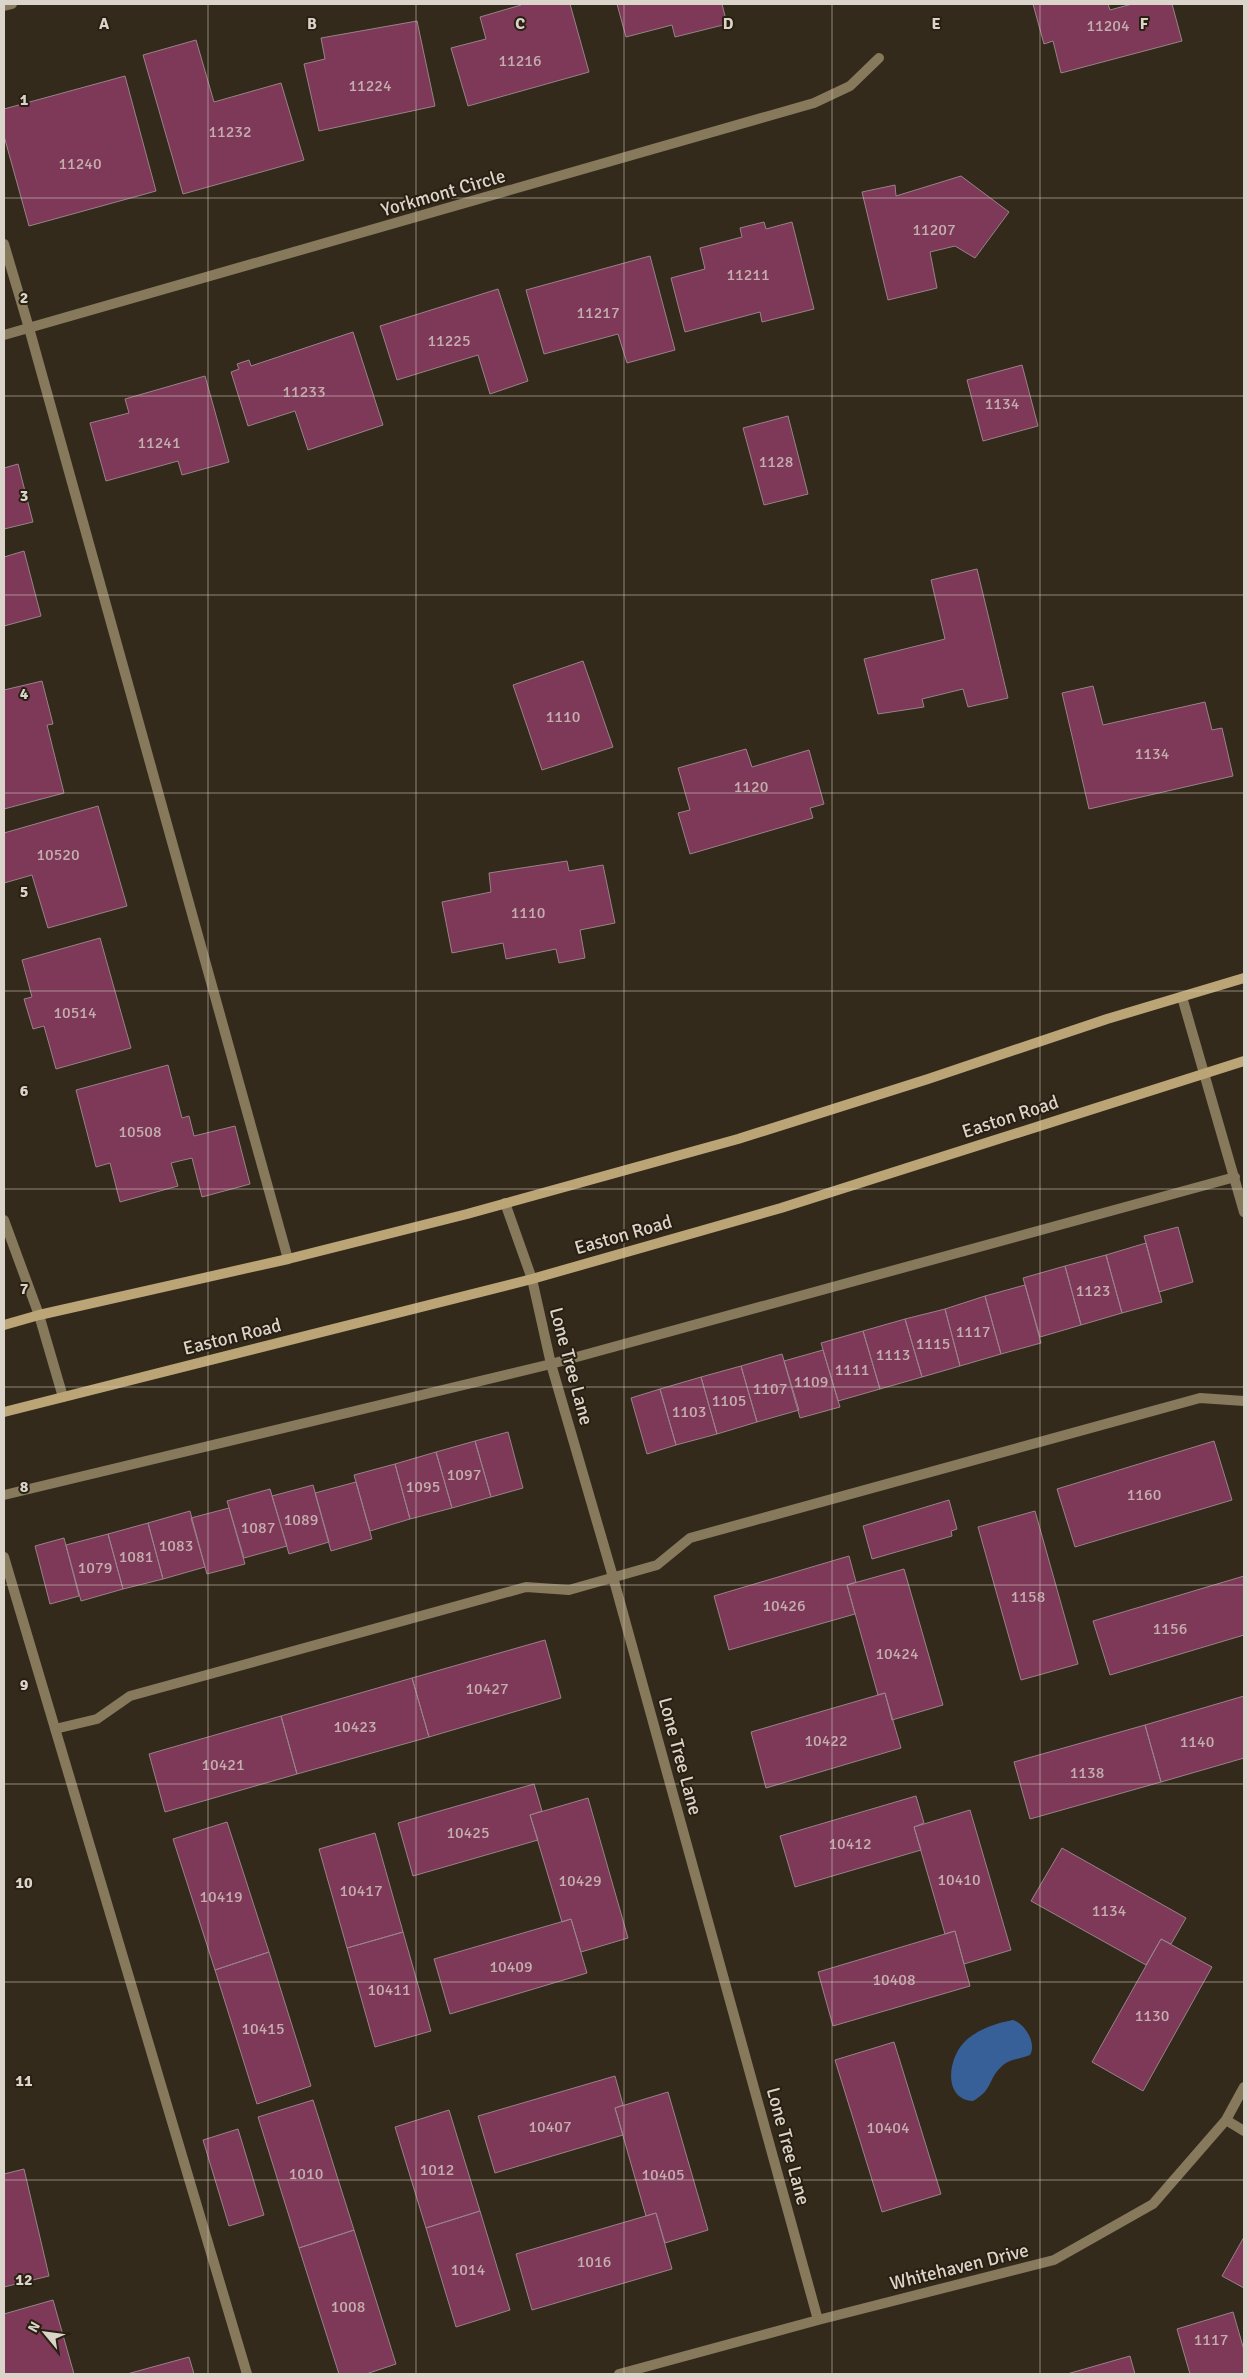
<svg xmlns="http://www.w3.org/2000/svg" width="1248" height="2378" viewBox="0 0 1248 2378" font-family="Signika,sans-serif">
	<style>
		.water { fill: #386098 }
		.building { fill: #7d3957; stroke: #988289 }
		.lines { fill: none; stroke-linecap: round; stroke-linejoin: round }
		.lane { stroke: #87795c; stroke-width: 10 }
		.street { stroke: #87795c; stroke-width: 10 }
		.secondary { stroke: #bba576; stroke-width: 10 }
		.grid { fill: none; stroke: #dbd4cb; stroke-width: 1; stroke-opacity: 0.55 }
		.labels { text-anchor: middle; stroke-width: 4; stroke-linejoin: round; paint-order: stroke }
		.number-label { font-size: 16px; fill: #c4adae }
		.street-label { font-size: 19px; fill: #dbd4cb; stroke: #2a2012 }
		.grid-label { font-size: 16px; text-anchor: middle; font-weight: bold; fill: #dbd4cb; stroke: #2a2012; stroke-width: 4; stroke-linejoin: round; paint-order: stroke }
	</style>
	<rect width="100%" height="100%" fill="#342a1b"/>
	<!-- water -->
	<path class="water" d="M1013 2020C1025 2024 1037 2043 1030 2055 1020 2059 1009 2059 1001 2067 988 2079 993 2090 973 2101 944 2099 948 2063 961 2046 972 2031 996 2023 1013 2020Z"/>
	<!-- building -->
	<path class="building" d="M521 4H570L589 72 468 106 451 48 486 39 480 17 521 5Z
		M617 4H722L727 24 675 37 672 25 626 37Z
		M1033 4H1108L1110 10 1132 4H1172L1182 41 1061 73 1053 41 1044 44Z
		M417 21 435 106 319 131 304 64 325 59 321 38Z
		M196 40 214 102 281 83 304 160 183 194 143 55Z
		M125 76 156 191 29 226 4 136V109Z
		M961 176 1009 212 975 258 955 246 930 252 937 288 888 300 862 192 895 185 896 196Z
		M764 222 766 229 792 222 814 309 762 322 760 312 685 332 671 278 705 269 700 248 742 237 740 228Z
		M650 256 675 350 627 363 618 334 544 354 526 290Z
		M498 289 528 381 490 394 478 355 397 380 380 326Z
		M353 332 383 425 308 450 295 411 248 426 231 372 239 369 237 364 249 360 251 366Z
		M1022 365 1038 426 983 441 967 380Z
		M205 376 229 462 182 475 178 461 106 481 90 423 129 413 125 399Z
		M788 416 808 494 764 505 743 428Z
		M18 464 33 522 4 529V468Z
		M24 551 41 616 4 626V557Z
		M977 569 1008 698 968 707 963 689 922 699 924 707 878 714 864 659 945 639 931 580Z
		M583 661 613 747 542 770 513 685Z
		M42 681 53 724 47 725 64 793 4 809V690Z
		M1093 686 1103 725 1205 702 1212 730 1222 728 1233 776 1089 809 1062 693Z
		M746 749 752 767 809 750 824 804 810 808 813 818 690 854 678 813 690 810 678 768Z
		M98 806 127 906 48 928 32 875 4 883V833Z
		M567 861 569 871 603 865 615 923 580 930 585 958 559 963 556 949 506 959 503 943 452 953 442 902 491 892 489 873Z
		M100 938 131 1048 56 1069 44 1026 33 1029 24 999 32 997 22 960Z
		M168 1065 182 1118 189 1116 194 1136 235 1126 250 1184 202 1197 192 1158 171 1163 178 1186 120 1202 110 1163 96 1167 76 1090Z
		M1178 1227 1193 1282 1159 1292 1144 1236Z
		M1146 1243 1162 1302 1122 1313 1106 1255Z
		M1106 1255 1122 1313 1081 1325 1065 1266Z
		M1065 1266 1081 1325 1040 1337 1023 1278Z
		M1025 1285 1041 1343 1001 1354 985 1296Z
		M985 1296 1001 1354 960 1366 945 1309Z
		M945 1309 960 1366 922 1377 905 1319Z
		M905 1319 922 1377 880 1389 863 1331Z
		M863 1331 880 1389 838 1401 821 1343Z
		M823 1350 840 1407 800 1418 784 1361Z
		M782 1354 799 1410 757 1422 741 1366Z
		M741 1366 757 1422 717 1434 701 1377Z
		M701 1377 717 1434 676 1445 660 1389Z
		M660 1389 676 1445 647 1454 631 1398Z
		M508 1432 523 1488 491 1497 475 1441Z
		M475 1441 491 1497 452 1508 436 1452Z
		M1214 1441 1232 1500 1075 1547 1057 1489Z
		M436 1452 452 1508 410 1519 395 1464Z
		M395 1464 410 1519 370 1531 354 1475Z
		M356 1482 372 1539 331 1551 315 1493Z
		M313 1485 329 1542 289 1554 272 1496Z
		M270 1489 287 1546 244 1558 227 1501Z
		M949 1500 957 1529 951 1531 952 1536 872 1559 863 1526Z
		M229 1508 245 1564 207 1574 191 1518Z
		M190 1511 205 1567 163 1579 148 1523Z
		M1035 1511 1078 1664 1021 1680 978 1527Z
		M148 1523 163 1579 123 1589 108 1534Z
		M108 1534 123 1589 81 1601 66 1545Z
		M64 1538 79 1596 50 1604 35 1546Z
		M849 1556 856 1582 847 1585 855 1614 729 1650 714 1596Z
		M904 1569 943 1705 892 1720 885 1693 878 1695 847 1585Z
		M1244 1576V1635L1110 1675 1093 1621Z
		M545 1640 561 1698 429 1737 412 1678Z
		M412 1678 429 1737 297 1774 281 1716Z
		M885 1693 901 1748 766 1788 751 1732Z
		M1244 1696V1758L1161 1782 1145 1725Z
		M281 1716 297 1774 165 1812 149 1754Z
		M1145 1725 1161 1782 1030 1819 1014 1762Z
		M534 1784 542 1811 530 1815 538 1840 413 1876 398 1823Z
		M916 1796 924 1823 914 1827 921 1850 795 1887 780 1836Z
		M588 1798 628 1938 581 1952 571 1919 562 1922 530 1815Z
		M970 1810 1011 1950 964 1964 955 1931 945 1934 914 1827Z
		M227 1822 269 1952 215 1970 173 1839Z
		M375 1833 403 1932 347 1948 319 1849Z
		M1062 1848 1186 1918 1171 1944 1161 1939 1146 1965 1031 1901Z
		M571 1919 587 1973 450 2014 434 1959Z
		M955 1931 970 1986 833 2026 818 1972Z
		M403 1932 431 2031 375 2047 347 1948Z
		M1161 1939 1212 1967 1143 2091 1092 2062Z
		M269 1952 311 2086 257 2104 215 1970Z
		M894 2042 941 2194 882 2212 835 2060Z
		M615 2076 623 2105 615 2108 623 2135 495 2173 478 2116Z
		M668 2092 708 2230 665 2243 656 2213 646 2216 615 2108Z
		M313 2100 354 2230 299 2248 258 2117Z
		M449 2110 480 2211 426 2228 395 2127Z
		M238 2129 264 2215 229 2226 203 2140Z
		M24 2169 49 2276 4 2287V2174Z
		M480 2211 510 2310 456 2327 426 2228Z
		M656 2213 672 2269 532 2310 516 2254Z
		M354 2230 396 2364 366 2374H339L299 2248Z
		M1244 2237V2288L1222 2276Z
		M53 2300 74 2374H4V2314Z
		M1233 2312 1244 2350V2374H1190L1177 2329Z
		M1130 2356 1135 2374H1067Z
		M189 2357 194 2374H127Z"/>
	<g class="lines">
		<!-- lane -->
		<path class="lane" d="M4 6 12 4
			M4 244 29 328 288 1259
			M1182 997 1244 1212
			M505 1203 532 1279 551 1364 613 1577 818 2320
			M4 1495 551 1364 1235 1177
			M4 1557 247 2374
			M55 1729 97 1719 130 1696 526 1587 569 1590 657 1565 690 1538 1200 1398 1244 1401
			M1226 2120 1244 2131
			M619 2374 818 2320 1054 2260 1153 2204 1226 2120 1244 2087"/>
		<!-- street -->
		<path class="street" d="M4 335 814 103 850 86 879 58
			M4 1220 39 1315 63 1397"/>
		<!-- secondary -->
		<path class="secondary" d="M4 1325 39 1315 288 1259 467 1214 738 1139 928 1079 1107 1019 1244 978
			M4 1412 532 1279 781 1208 1244 1061"/>
	</g>
	<!-- grid -->
	<path class="grid" d="M208 4V2374M416 4V2374M624 4V2374M832 4V2374M1040 4V2374M4 198H1244M4 396H1244M4 595H1244M4 793H1244M4 991H1244M4 1189H1244M4 1387H1244M4 1585H1244M4 1784H1244M4 1982H1244M4 2180H1244"/>
	<g class="labels">
		<!-- number labels -->
		<g class="number-label">
			<text x="1108" y="31">11204</text>
			<text x="520" y="66">11216</text>
			<text x="370" y="91">11224</text>
			<text x="230" y="137">11232</text>
			<text x="80" y="169">11240</text>
			<text x="934" y="235">11207</text>
			<text x="748" y="280">11211</text>
			<text x="598" y="318">11217</text>
			<text x="449" y="346">11225</text>
			<text x="304" y="397">11233</text>
			<text x="1002" y="409">1134</text>
			<text x="159" y="448">11241</text>
			<text x="776" y="467">1128</text>
			<text x="563" y="722">1110</text>
			<text x="1152" y="759">1134</text>
			<text x="751" y="792">1120</text>
			<text x="58" y="860">10520</text>
			<text x="528" y="918">1110</text>
			<text x="75" y="1018">10514</text>
			<text x="140" y="1137">10508</text>
			<text x="1093" y="1296">1123</text>
			<text x="973" y="1337">1117</text>
			<text x="933" y="1349">1115</text>
			<text x="893" y="1360">1113</text>
			<text x="852" y="1375">1111</text>
			<text x="811" y="1387">1109</text>
			<text x="770" y="1394">1107</text>
			<text x="729" y="1406">1105</text>
			<text x="689" y="1417">1103</text>
			<text x="464" y="1480">1097</text>
			<text x="423" y="1492">1095</text>
			<text x="1144" y="1500">1160</text>
			<text x="301" y="1525">1089</text>
			<text x="258" y="1533">1087</text>
			<text x="176" y="1551">1083</text>
			<text x="136" y="1562">1081</text>
			<text x="95" y="1573">1079</text>
			<text x="1028" y="1602">1158</text>
			<text x="784" y="1611">10426</text>
			<text x="1170" y="1634">1156</text>
			<text x="897" y="1659">10424</text>
			<text x="487" y="1694">10427</text>
			<text x="355" y="1732">10423</text>
			<text x="826" y="1746">10422</text>
			<text x="1197" y="1747">1140</text>
			<text x="223" y="1770">10421</text>
			<text x="1087" y="1778">1138</text>
			<text x="468" y="1838">10425</text>
			<text x="850" y="1849">10412</text>
			<text x="959" y="1885">10410</text>
			<text x="580" y="1886">10429</text>
			<text x="361" y="1896">10417</text>
			<text x="221" y="1902">10419</text>
			<text x="1109" y="1916">1134</text>
			<text x="511" y="1972">10409</text>
			<text x="894" y="1985">10408</text>
			<text x="389" y="1995">10411</text>
			<text x="1152" y="2021">1130</text>
			<text x="263" y="2034">10415</text>
			<text x="550" y="2132">10407</text>
			<text x="888" y="2133">10404</text>
			<text x="437" y="2175">1012</text>
			<text x="306" y="2179">1010</text>
			<text x="663" y="2180">10405</text>
			<text x="594" y="2267">1016</text>
			<text x="468" y="2275">1014</text>
			<text x="348" y="2312">1008</text>
			<text x="1211" y="2345">1117</text>
		</g>
		<!-- street labels -->
		<g class="street-label">
			<text transform="translate(443 192) rotate(-16)" y="7">Yorkmont Circle</text>
			<text transform="translate(1010 1116) rotate(-18)" y="7">Easton Road</text>
			<text transform="translate(623 1234) rotate(-16)" y="7">Easton Road</text>
			<text transform="translate(232 1336) rotate(-14)" y="7">Easton Road</text>
			<text transform="translate(572 1366) rotate(75)" y="7">Lone Tree Lane</text>
			<text transform="translate(681 1756) rotate(75)" y="7">Lone Tree Lane</text>
			<text transform="translate(789 2146) rotate(75)" y="7">Lone Tree Lane</text>
			<text transform="translate(959 2266) rotate(-14)" y="7">Whitehaven Drive</text>
		</g>
	</g>
	<g class="grid-label">
		<text x="104" y="29">A</text>
		<text x="312" y="29">B</text>
		<text x="520" y="29">C</text>
		<text x="728" y="29">D</text>
		<text x="936" y="29">E</text>
		<text x="1144" y="29">F</text>
		<text x="24" y="105">1</text>
		<text x="24" y="303">2</text>
		<text x="24" y="501">3</text>
		<text x="24" y="699">4</text>
		<text x="24" y="897">5</text>
		<text x="24" y="1096">6</text>
		<text x="24" y="1294">7</text>
		<text x="24" y="1492">8</text>
		<text x="24" y="1690">9</text>
		<text x="24" y="1888">10</text>
		<text x="24" y="2086">11</text>
		<text x="24" y="2285">12</text>
	</g>
	<!-- border -->
	<rect width="1248" height="2378" fill="none" stroke="#dbd4cb" stroke-width="10"/>
	<!-- north arrow -->
	<g transform="translate(45 2333) rotate(299)" stroke="#2a2012" stroke-width="4" paint-order="stroke">
	<path d="M0-4L9 19L0 12L-9 19Z" fill="#dbd4cb"/>
	<text y="-8" font-size="14" font-weight="bold" text-anchor="middle" fill="#dbd4cb">N</text>
	</g>
</svg>
